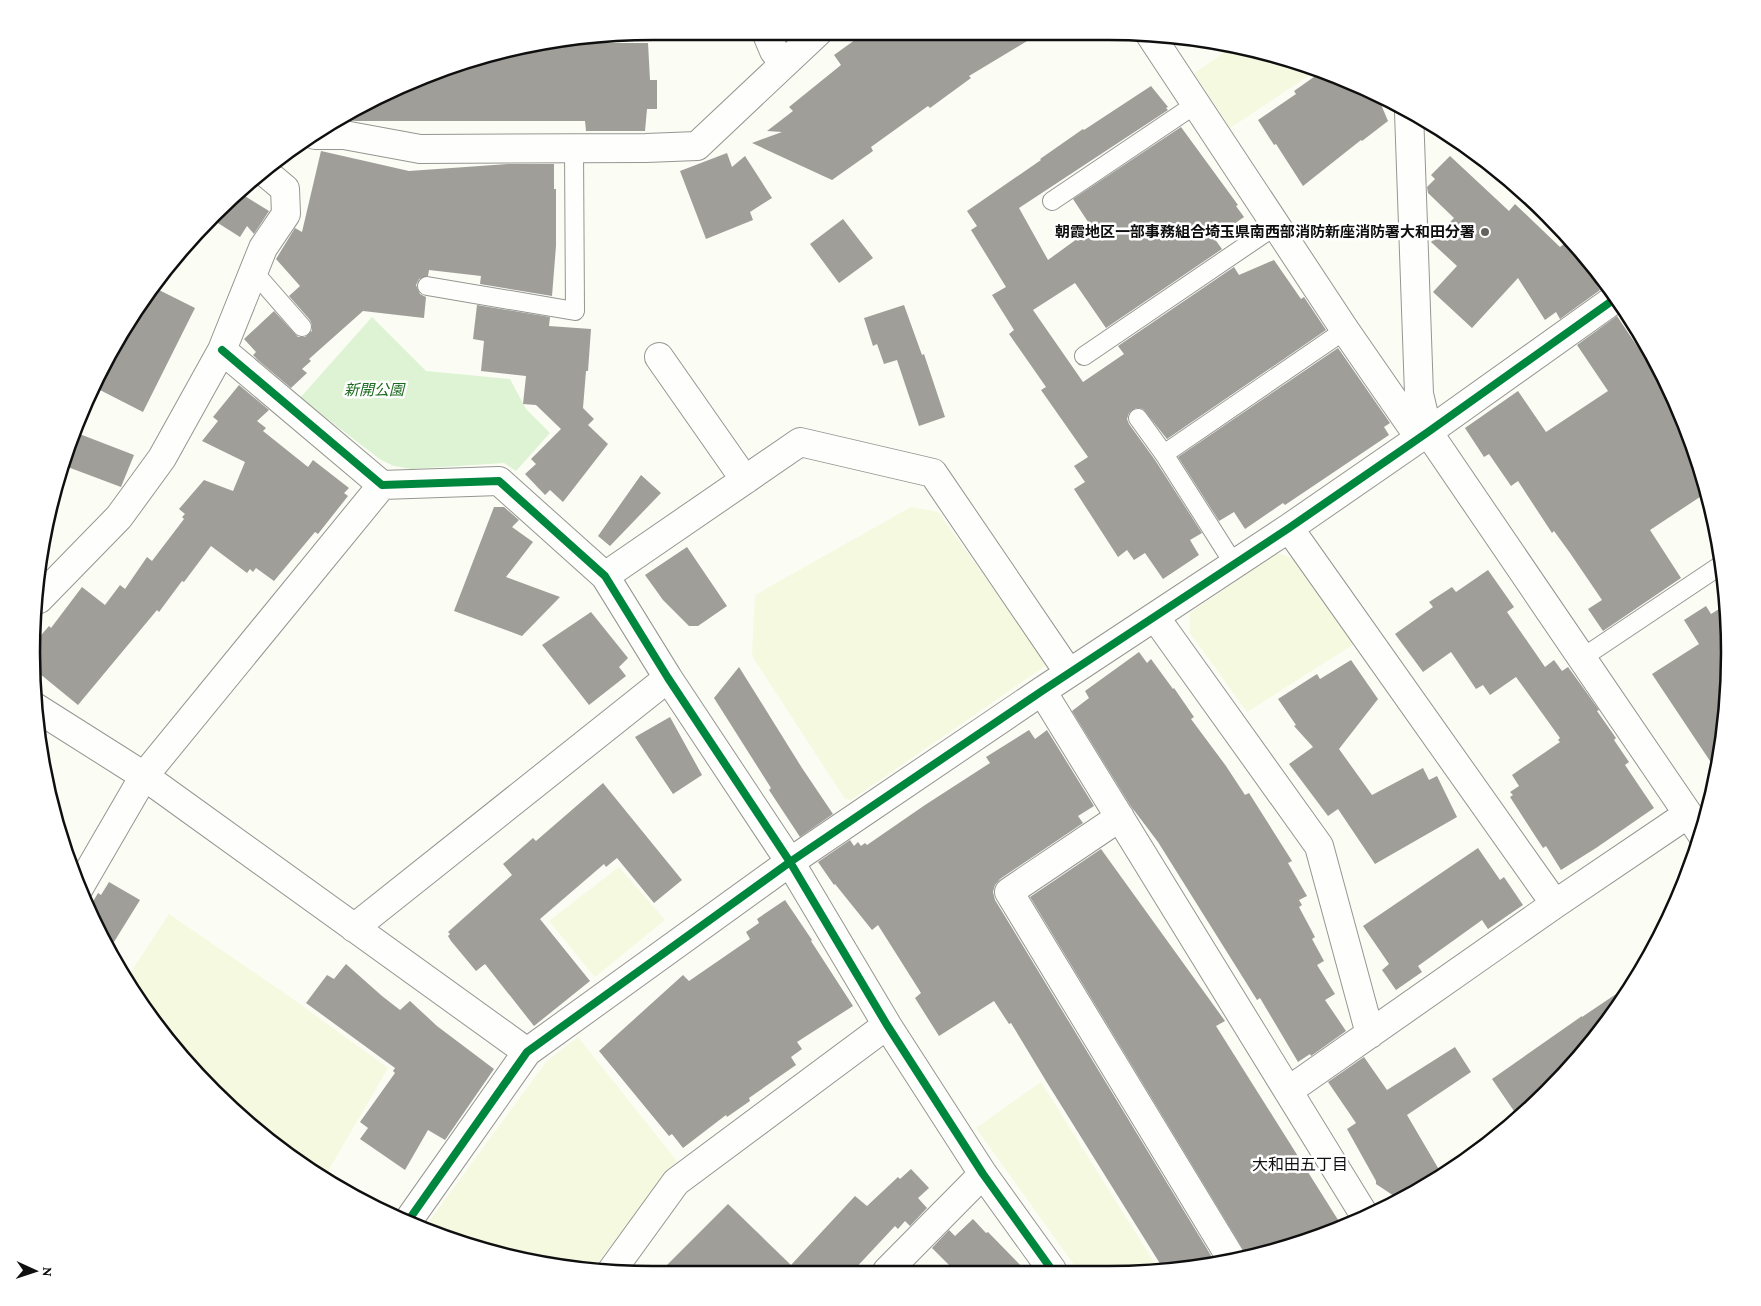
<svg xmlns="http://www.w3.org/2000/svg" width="1761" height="1306" viewBox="0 0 1761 1306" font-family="'Crimson Pro','Noto Sans JP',serif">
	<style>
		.farmland { fill: #f5f9e0 }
		.green { fill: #ddf3d3 }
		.building { fill: #9f9e99 }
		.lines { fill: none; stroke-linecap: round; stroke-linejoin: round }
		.service-casing { stroke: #959692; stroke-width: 20 }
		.minor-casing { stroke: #959692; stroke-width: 30 }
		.service { stroke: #fefffd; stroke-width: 18 }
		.minor { stroke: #fefffd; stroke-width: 28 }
		.cycleway-casing { stroke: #fff; stroke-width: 11 }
		.cycleway { stroke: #00873e; stroke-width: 8 }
		.poi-dot { fill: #62625f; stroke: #fff; stroke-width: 2 }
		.labels { text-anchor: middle; stroke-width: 5; stroke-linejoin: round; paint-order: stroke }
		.poi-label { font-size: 15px; font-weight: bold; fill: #0f0f0f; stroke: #fff; text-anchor: end }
		.park-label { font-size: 15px; font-style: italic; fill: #1b6b1e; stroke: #fff }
		.neighbourhood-label { font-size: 16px; fill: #0f0f0f; stroke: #fff }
		.rim { fill: none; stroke: #0f0f0f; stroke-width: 2.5 }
	</style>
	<rect width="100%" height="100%" fill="#fbfcf4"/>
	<!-- farmland -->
	<path class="farmland" d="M1233 47 1269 52 1319 69 1230 128 1194 73Z
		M911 507 938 512 1048 664 851 800 845 799 754 659 752 653 755 595Z
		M1277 553 1296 559 1354 644 1247 712 1190 633V613Z
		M619 867 665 920 595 977 549 921Z
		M169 914 290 997 388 1068 324 1178 243 1121 160 1031 127 978Z
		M578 1037 677 1161 592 1270 453 1242 432 1232 430 1220 547 1061Z
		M1041 1082 1159 1270H1078L976 1128Z"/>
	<!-- green -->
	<path class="green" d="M372 317 426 371 510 379 526 409 550 433 516 471 504 463 411 469 394 466 381 460 300 398Z"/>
	<!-- building -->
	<path class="building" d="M866 32H1042L969 76 971 78 930 108 928 106 871 147 873 151 832 180 752 143 782 132 767 131 793 111 789 107 841 65 834 55Z
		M566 43H648L650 80H657V109H647L645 131H586L585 121H356L336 119 342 115 492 53Z
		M1321 72H1327L1346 79 1377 95 1388 121 1362 141 1361 140 1303 186 1276 144 1274 145 1258 120 1296 94 1294 91Z
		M1151 86 1168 107 1166 108 1168 110 1019 208 1048 260 1092 228 1073 199 1181 127 1238 205 1236 206 1244 217 1214 238 1222 249 1106 328 1075 283 1033 310 1083 382 1124 354 1118 346 1234 267 1239 275 1274 260 1301 299 1304 297 1326 330 1167 439 1143 409 1136 408 1129 413 1127 419 1129 424 1155 460 1202 533 1190 540 1199 555 1163 579 1145 553 1134 560 1127 550 1118 557 1074 489 1085 482 1074 466 1088 457 1041 390 1046 387 1009 334 1014 330 992 295 1006 287 971 230 977 226 967 211 1041 160 1040 159 1083 129 1084 130Z
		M321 151 409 171 508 164H554V189H556V246L552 296 480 284 481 276 429 270 428 276 419 279 416 285 420 294 426 297 424 318 363 311 309 359 311 361 302 369 307 373 291 388 259 361 253 355 256 352 244 339 274 311 298 337H305L312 331V325L310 320 289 296 300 286 276 259 295 228 302 232Z
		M727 153 732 167 745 156 772 198 750 212 753 220 706 239 680 171Z
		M1450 156 1509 211 1515 204 1560 247 1569 240 1604 279 1596 284 1600 290 1560 319 1556 312 1545 320 1518 278 1472 328 1433 292 1457 266 1431 242 1454 218 1428 193 1427 187 1435 179 1431 175Z
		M240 193 269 211 254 234 247 226 240 237 210 218Z
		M843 219 873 258 839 283 810 244Z
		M153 287 195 308 143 412 96 388 133 314Z
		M477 305 550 317 549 326 591 329 588 371H586L583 408 594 419 588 425 608 444 563 502 550 490 545 495 525 474 536 464 531 459 561 429 536 405 523 404 526 376 481 371 484 341 473 339Z
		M904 305 922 355 924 354 945 417 919 426 897 360 884 364 877 344 873 346 864 318Z
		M1617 316 1661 382 1666 379 1706 484V493L1650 530 1681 578 1603 631 1588 609 1602 600 1570 553 1554 531 1552 533 1518 481 1511 486 1489 454 1484 457 1465 428 1518 391 1546 432 1608 391 1577 345Z
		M1338 348 1390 423 1384 427 1389 435 1285 505 1283 503 1245 529 1234 512 1219 521 1178 457Z
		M239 385 269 410 257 421 266 428 263 431 308 467 313 460 349 488 344 493 348 496 318 534 315 532 274 581 256 568 253 572 250 569 247 573 211 546 184 582 182 581 159 612 157 610 78 705 34 669 36 641 49 626 51 628 82 587 105 605 120 585 125 589 147 557 152 561 184 519 182 517 185 514 179 509 204 480 233 491 245 462 202 441 218 421 213 417Z
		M77 433 134 455 121 487 65 466Z
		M641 475 661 493 610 546 598 536Z
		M494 507H504L519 520 512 527 533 542 506 577 560 597 522 636 454 611Z
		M687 547 727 606 698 626H689L663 600 645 575Z
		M1488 570 1514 607 1507 612 1545 667 1554 660 1562 671 1568 667 1584 689 1599 710 1597 711 1616 738 1614 740 1629 762 1625 765 1654 808 1596 848 1561 870 1546 846 1543 848 1510 797 1513 795 1510 792 1519 786 1512 775 1560 742 1558 740 1560 738 1516 677 1490 695 1483 685 1476 689 1451 652 1423 672 1395 634 1433 607 1429 602 1452 587 1456 592Z
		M1727 604 1728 613 1724 734 1716 770 1652 674 1699 644 1684 620 1706 606 1711 614Z
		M591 612 628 658 619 667 626 676 589 705 542 645Z
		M1139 652 1147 663 1151 659 1173 689 1174 688 1194 717 1191 719 1226 766 1245 795 1249 793 1292 861 1288 863 1307 896 1299 900 1302 905 1299 907 1315 937 1312 939 1324 961 1317 965 1335 994 1325 1000 1346 1031 1311 1056 1310 1054 1298 1062 1260 998 1257 1000 1158 842 1130 805 1072 711 1089 698 1085 691Z
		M1351 660 1378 699 1339 749 1372 795 1423 768 1429 780 1437 776 1457 817 1375 864 1338 809 1328 816 1289 764 1313 747 1294 726 1296 725 1278 699 1317 674 1320 679Z
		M739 667 802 768 833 814 800 837 769 790 771 788 714 698Z
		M670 717 702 775 673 794 635 737Z
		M1029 730 1035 739 1047 730 1094 806 1078 816 1083 823 1000 879 995 885 993 892 995 900 1215 1262 1189 1269 1164 1270 1046 1081 1011 1023 1009 1024 994 1001 939 1036 915 998 921 993 878 925 872 930 835 884 834 885 818 862 850 840 854 846 858 842 861 846 865 843 867 845 925 805 990 763 986 757Z
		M603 783 682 880 654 903 617 858 606 867 604 864 540 919 590 981 534 1026 485 964 476 971 451 941 448 936 450 934 448 932 512 875 503 864 533 838 536 841Z
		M1478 848 1500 880 1504 877 1523 905 1488 929 1482 920 1418 966 1422 972 1396 990 1382 970 1389 964 1363 926Z
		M1101 849 1225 1021 1216 1026 1340 1223 1323 1234 1246 1254 1030 897Z
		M109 882 140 900 109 950 96 928 88 910 98 893 101 895Z
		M785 900 812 940 811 941 853 1006 797 1042 802 1049 791 1057 796 1065 749 1098 750 1101 727 1117 726 1115 683 1148 672 1134 669 1136 599 1051 683 975 689 981 750 939 746 932 759 923 757 919Z
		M346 964 382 996 400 1010 410 1001 437 1026 494 1069 445 1140 428 1130 405 1170 360 1139 368 1128 360 1122 395 1073 393 1071 395 1068 306 1003 327 975 334 979Z
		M1625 988 1627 990 1575 1063 1533 1103 1516 1114 1492 1079 1582 1016V1017Z
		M1455 1047 1471 1072 1407 1115 1441 1173 1397 1198 1376 1184V1181L1347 1129 1356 1123 1328 1082 1364 1057 1387 1090Z
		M911 1169 929 1188 918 1198 927 1208 910 1226 905 1221 898 1229 895 1226 852 1272 659 1273 728 1204 791 1265 855 1196 867 1206 898 1177 900 1179Z
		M973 1219 986 1233 988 1232 1026 1271H955L932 1248 949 1230 955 1236Z"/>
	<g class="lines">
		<!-- service casing -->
		<g class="service-casing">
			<path id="service" d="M1052 201 1196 104
				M253 271 302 327
				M427 286 575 311 574 149
				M1084 356 1275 226
				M1138 418 1164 454 1234 564
				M1164 454 1345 330
				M1582 658 1721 565"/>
		</g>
		<!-- minor casing -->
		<g class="minor-casing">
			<path id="minor" d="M766 32 774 51 784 64
				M1149 33 1345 330 1419 437
				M1409 112 1419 394 1428 432 1701 833
				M315 135H344L420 149 646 148 697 146 818 32
				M222 350 382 485 499 481 605 576 668 678 790 862 887 1025 983 1174 1052 1270
				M659 357 745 480
				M1289 528 1555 904
				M605 576 800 442 933 473 1069 673
				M39 599 119 517 162 458 222 350 263 248 286 214 285 189 266 173
				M1155 617 1319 846 1370 1034
				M1042 691 1365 1216
				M35 707 144 776 527 1052
				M1120 817 1009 892 1231 1258
				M79 888 144 776 382 485
				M354 928 668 678
				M1288 1091 1555 904 1688 814
				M408 1221 527 1052 790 862 1042 691 1289 528 1428 432 1616 298
				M887 1271 983 1174
				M610 1273 676 1182 887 1025"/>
		</g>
		<!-- service -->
		<use href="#service" class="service"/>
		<!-- minor -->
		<use href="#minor" class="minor"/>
		<!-- cycleway casing -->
		<g class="cycleway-casing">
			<path id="cycleway" d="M222 350 382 485 499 481 605 576 668 678 790 862 887 1025 983 1174 1052 1270
				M408 1221 527 1052 790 862 1042 691 1289 528 1428 432 1616 298"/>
		</g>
		<!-- cycleway -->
		<use href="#cycleway" class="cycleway"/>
	</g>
	<!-- markers -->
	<circle class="poi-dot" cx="1485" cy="232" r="5"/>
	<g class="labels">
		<!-- poi labels -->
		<g class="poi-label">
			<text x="1475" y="237">朝霞地区一部事務組合埼玉県南西部消防新座消防署大和田分署</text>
		</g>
		<!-- park labels -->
		<g class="park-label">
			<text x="374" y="395">新開公園</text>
		</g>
		<!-- neighbourhood labels -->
		<g class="neighbourhood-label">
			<text x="1300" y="1170">大和田五丁目</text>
		</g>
	</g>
	<!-- crop -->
	<path d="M0 0H1761V1306H0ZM653 40H1108A613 613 0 0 1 1721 653V653A613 613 0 0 1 1108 1266H653A613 613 0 0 1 40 653V653A613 613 0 0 1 653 40Z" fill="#fff" fill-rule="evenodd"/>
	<path class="rim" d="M653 40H1108A613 613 0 0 1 1721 653V653A613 613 0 0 1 1108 1266H653A613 613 0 0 1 40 653V653A613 613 0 0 1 653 40Z"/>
	<!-- north arrow -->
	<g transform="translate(35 1271) rotate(93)" stroke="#ffffff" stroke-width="4" paint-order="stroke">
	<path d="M0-4L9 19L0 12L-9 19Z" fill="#0f0f0f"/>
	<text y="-8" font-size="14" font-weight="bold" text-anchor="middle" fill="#0f0f0f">N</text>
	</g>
</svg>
